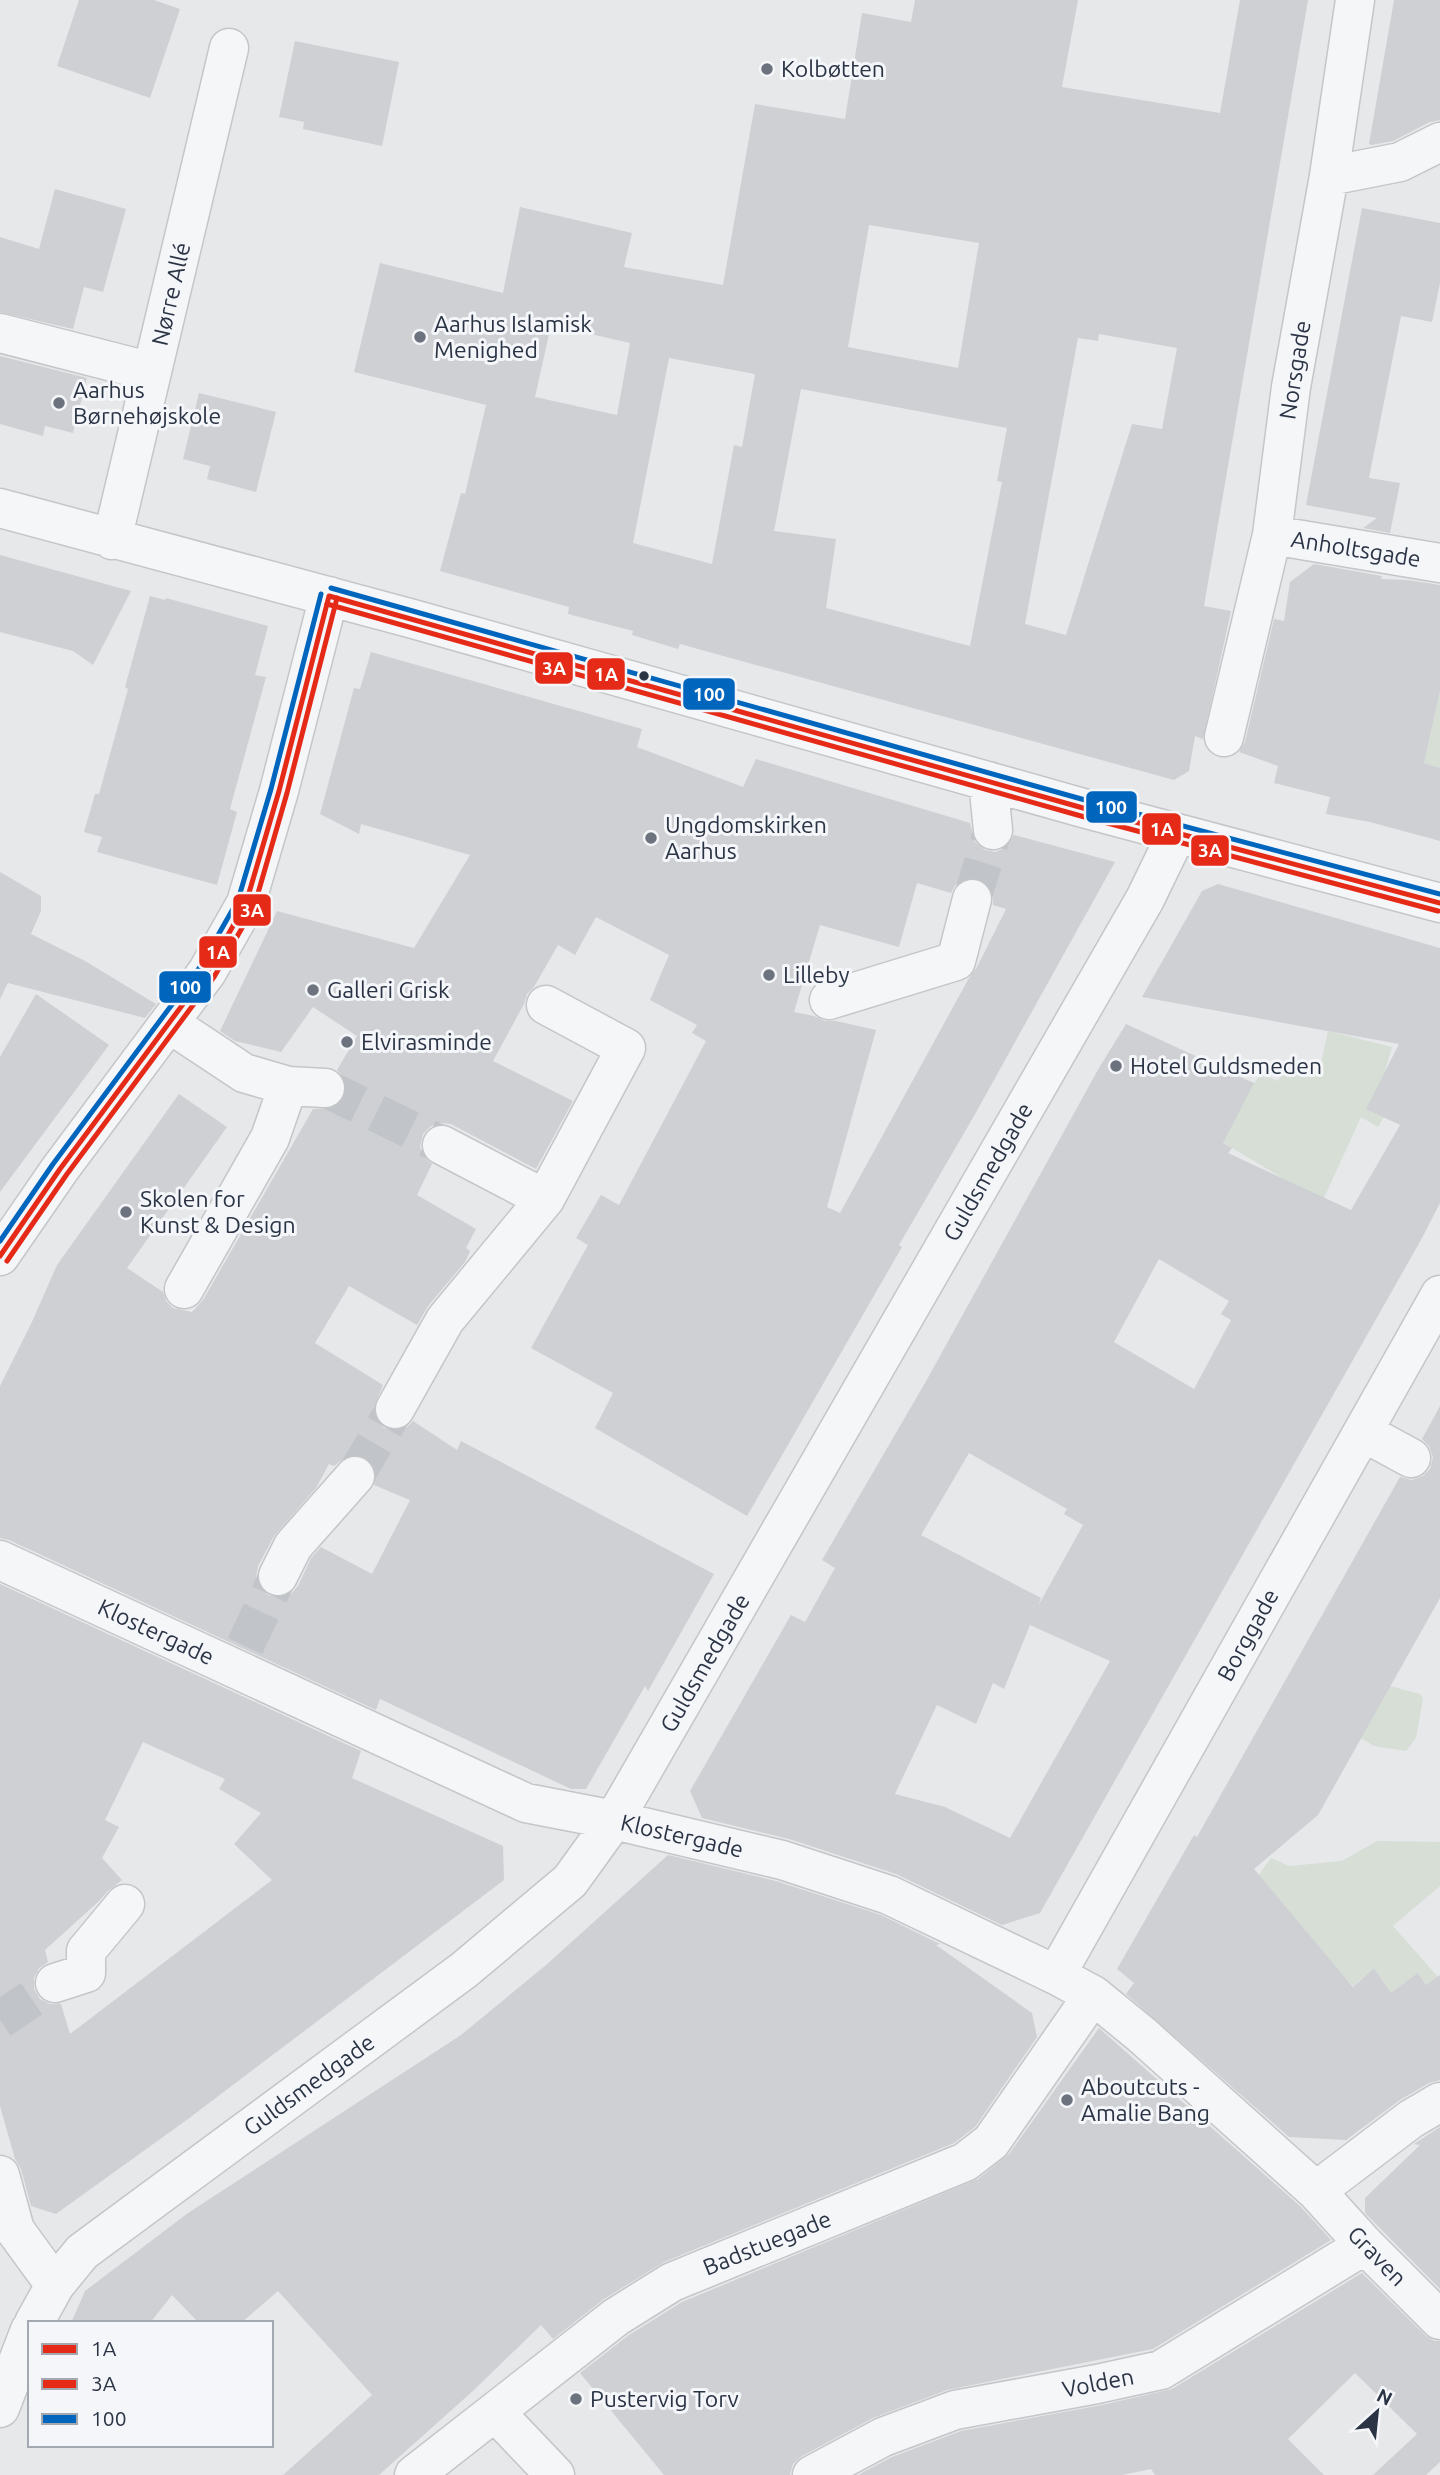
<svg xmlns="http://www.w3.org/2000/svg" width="1440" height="2475" viewBox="0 0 1440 2475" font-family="Ubuntu,sans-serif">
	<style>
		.green { fill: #d6ded6 }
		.building { fill: #ced0d3; fill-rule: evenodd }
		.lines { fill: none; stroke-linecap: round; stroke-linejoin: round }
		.minor-tunnel { stroke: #c1c4c9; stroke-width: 38; stroke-dasharray: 38 19; stroke-linecap: butt }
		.minor-casing { stroke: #c4c6c8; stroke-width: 41 }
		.minor { stroke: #f5f6f7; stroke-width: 38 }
		.bus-1-casing { stroke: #f4f6f9; stroke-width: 10 }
		.bus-2-casing { stroke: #f4f6f9; stroke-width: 10 }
		.bus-3-casing { stroke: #f4f6f9; stroke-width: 10 }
		.bus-1 { stroke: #e52b18; stroke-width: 5 }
		.bus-2 { stroke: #e52b18; stroke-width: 5 }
		.bus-3 { stroke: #0065bd; stroke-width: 5 }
		.poi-dot { fill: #6c737f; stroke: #f4f6f9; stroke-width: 2.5 }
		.bus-dot { fill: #2b3445; stroke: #f4f6f9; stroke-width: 2.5 }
		.labels { text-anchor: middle; stroke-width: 6; stroke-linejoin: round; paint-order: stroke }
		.poi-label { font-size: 23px; fill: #2b3445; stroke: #f4f6f9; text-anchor: start }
		.street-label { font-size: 23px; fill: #2b3445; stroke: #f4f6f9 }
		.line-badge { stroke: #f4f6f9; stroke-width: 2.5 }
		.badge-label { font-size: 19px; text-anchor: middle; font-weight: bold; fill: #fff }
	</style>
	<rect width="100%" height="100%" fill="#e6e8ea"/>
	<!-- green -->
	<path class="green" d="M1440 691V768L1424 763Z
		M1328 1031 1392 1047 1385 1071 1367 1109 1384 1117 1378 1127 1361 1117 1324 1198 1284 1179 1219 1140 1254 1083 1262 1074 1278 1081 1285 1067 1319 1073Z
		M1390 1686 1420 1694 1423 1698 1416 1738 1406 1751 1374 1746 1361 1738Z
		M1377 1841 1440 1842V1886L1393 1926 1438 1977 1426 1985 1418 1973 1398 2004 1374 1968 1353 1986 1255 1880 1271 1858 1289 1866 1342 1861Z"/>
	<!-- building -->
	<path class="building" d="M79 0H154L180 9 150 98 57 66Z
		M915 0H1078L1062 87 1220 113 1240 0H1308L1204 606 1231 611 1203 739 1195 736 1189 771 1174 780 680 644 678 649 632 635 633 631 568 614 569 607 440 571 461 493 465 494 486 405 354 372 380 263 503 293 520 207 632 233 624 267 723 285 755 104 845 119 862 13 911 22ZM869 225 979 243 958 368 848 347ZM551 325 630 343 617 415 535 397ZM1099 334 1177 348 1162 429 1132 424 1066 635 1025 624 1078 338 1098 341ZM669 358 755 374 742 447 734 445 712 564 633 543ZM801 389 1007 428 997 481 1002 482 970 646 826 608 836 539 774 531Z
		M1394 0H1440V120L1430 122 1393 141 1371 145 1369 144Z
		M295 41 399 62 382 146 303 129 304 122 279 117Z
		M55 189 126 209 103 292 84 287 73 329 0 312V237L39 249Z
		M1362 208 1440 223V283L1432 322 1401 316 1369 478 1400 483 1390 533 1363 528 1377 518 1306 505Z
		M0 356 87 378 73 433 45 426 43 436 0 424Z
		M199 393 276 412 256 492 207 479 210 466 183 459Z
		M0 555 131 591 93 665 73 651 0 632Z
		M1314 564 1382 576 1381 579 1407 580 1440 585V691L1424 763 1440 768V841L1370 822 1326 814 1330 797 1274 783 1278 766 1239 752 1245 742 1274 619 1284 621 1290 582Z
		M150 596 165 600 166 598 268 626 255 675 266 677 230 809 237 812 217 885 97 852 102 837 84 832 95 794H99L128 689 125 687Z
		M371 652 642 729 637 747 743 787 756 759 970 823 975 842 985 850 995 852 1005 848 1014 835 1115 862 974 1116 899 1245 902 1247 747 1516 595 1428 613 1393 531 1348 588 1245 576 1238 601 1195 619 1205 706 1041 692 1033 697 1025 650 1000 669 955 596 917 575 955 558 945 534 987 527 994 524 1004 493 1061 573 1101 536 1169 451 1124 440 1123 431 1126 423 1134 420 1147 424 1157 432 1164 417 1195 476 1229 466 1248 470 1251 465 1262 428 1306 417 1325 349 1286 315 1343 383 1385 373 1409 376 1420 384 1428 396 1431 406 1428 413 1421 457 1450 461 1441 714 1574 648 1691 645 1686 586 1789H571L380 1699 376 1710 9 1540 0 1538V1386L31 1324 57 1265 179 1094 227 1127 127 1268 163 1292 166 1301 173 1308 192 1312 203 1300 313 1109 334 1108 344 1099 347 1088 345 1079 337 1070 357 1036 313 1007 281 1052 235 1041 220 1031 277 911 414 948 470 855 361 824 359 834 320 814 354 688 360 689ZM966 878H977L987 883 993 894V905L1006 909 977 967 969 978 840 1213 827 1207 876 1030 836 1021H825L814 1016 794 1012 820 925 899 947 917 883 951 893 956 884ZM360 1455 369 1459 375 1468 374 1485 410 1500 372 1574 321 1547 311 1558 298 1586 291 1594 279 1598 268 1595 259 1587 256 1577 258 1566 274 1536 316 1488 329 1464 334 1466 347 1456Z
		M0 872 41 896V911L31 934 85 961 156 1004 145 1018 8 983 0 999Z
		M1218 884 1440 948V1203L1422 1238 1040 1913 1002 1925 896 1874 789 1839 702 1818 690 1791 791 1615 805 1622 835 1568 822 1560 925 1383 1099 1068 1126 1024 1254 1083 1223 1143 1232 1148 1228 1153 1351 1210 1400 1125 1366 1109 1399 1044 1142 997 1202 891ZM1159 1259 1229 1301 1221 1314 1231 1320 1194 1389 1114 1342ZM969 1453 1067 1509 1064 1514 1083 1525 1038 1606 1041 1598 921 1535ZM1030 1625 1110 1661 1010 1838 945 1807 895 1794 937 1705 976 1724 993 1683 1004 1689Z
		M36 994 109 1045 0 1192V1057Z
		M1440 1406V1598L1318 1815 1254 1869 1353 1987 1374 1968 1391 1993 1418 1973 1426 1985 1440 1975V2080L1429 2083 1400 2100 1346 2140 1289 2137 1126 1994 1134 1983 1117 1969 1194 1835 1197 1837 1400 1477 1412 1480 1423 1476 1430 1469 1433 1457 1429 1446 1422 1439Z
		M0 1584 361 1751 352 1778 503 1846 504 1880 188 2119 56 2214 31 2206 21 2169 15 2159 0 2106ZM143 1742 225 1779 219 1789 261 1813 234 1844 272 1880 70 2034 61 2004H50L40 1999 34 1989V1978L39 1968 48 1962 45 1950 98 1902 109 1890 122 1880 102 1858 119 1827 105 1820Z
		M668 1855 776 1881 881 1915 940 1944 936 1945 1032 2013 1037 2037 975 2127 954 2143 664 2262 604 2299 553 2339 541 2325 474 2390 379 2475H283L372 2395 278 2291 241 2323H199L172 2295 150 2323H71L85 2291 188 2213 461 2035 546 1965Z
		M1099 2028 1301 2207 1331 2240 1153 2349 947 2390 873 2418 802 2456 793 2464 790 2475H664L580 2373 629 2335 682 2302 978 2179 1009 2154Z
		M1440 2127V2289L1365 2213V2198L1420 2145 1414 2144Z
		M1362 2273 1425 2335 1434 2341H1440V2462L1426 2475H1373L1417 2434 1355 2373 1288 2439 1324 2475H1155L1151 2469 1122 2475H858L892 2457 961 2431 1102 2405 1172 2389Z"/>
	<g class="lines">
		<!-- minor-tunnel -->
		<path class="minor-tunnel" d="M972 899 993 830
			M325 1088 442 1145
			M355 1476 395 1409
			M245 1646 278 1576
			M0 2020 55 1983"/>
		<!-- minor casing -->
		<g class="minor-casing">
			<path id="minor" d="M1329 176 1400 162 1440 142
				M0 333 152 372
				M0 508 413 619 1083 808 1440 903
				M1272 535 1440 563
				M112 540 229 48
				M1224 737 1272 535 1291 387 1329 176 1355 0
				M988 781 993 830
				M829 1000 956 961 972 899
				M170 1024 244 1073 288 1086 325 1088
				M442 1145 545 1199 626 1048 546 1005
				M0 1256 60 1169 207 972 246 903 279 791 329 596
				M184 1289 270 1138 288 1086
				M395 1409 445 1320 545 1199
				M1363 1432 1411 1458
				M0 1560 526 1803 614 1820 782 1860 889 1895 1056 1975 1093 1995 1142 2035 1316 2191 1365 2245 1440 2320
				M278 1576 293 1546 355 1476
				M1056 1975 1440 1295
				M55 1983 86 1973V1951L125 1904
				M0 2175 15 2230 0 2218
				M1316 2191 1411 2119 1440 2102
				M15 2230 55 2285
				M34 2323 55 2285 82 2252 464 1970 570 1881 614 1820 1145 899 1177 833
				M0 2408 30 2330
				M495 2412 555 2475
				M414 2475 616 2317 672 2282 965 2162 991 2142 1093 1995
				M812 2475 883 2437 955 2410 1097 2384 1161 2370 1365 2245"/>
		</g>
		<!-- minor -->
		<use href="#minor" class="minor"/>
		<!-- bus-1 casing -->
		<g class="bus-1-casing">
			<path id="bus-1" d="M329 596 1083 808 1440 903
				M0 1256 60 1169 207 972 246 903 279 791 329 596"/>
		</g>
		<!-- bus-2 casing -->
		<g class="bus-2-casing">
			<path id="bus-2" d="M327 604 1081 816 1438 911
				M7 1261 67 1174 214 977 254 907 287 793 337 598"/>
		</g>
		<!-- bus-3 casing -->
		<g class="bus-3-casing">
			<path id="bus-3" d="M331 588 1085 800 1440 894
				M0 1241 53 1164 200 967 238 900 271 789 321 594"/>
		</g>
		<!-- bus-1 -->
		<use href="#bus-1" class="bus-1"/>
		<!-- bus-2 -->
		<use href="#bus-2" class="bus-2"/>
		<!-- bus-3 -->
		<use href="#bus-3" class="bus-3"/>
	</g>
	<!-- markers -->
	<g class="poi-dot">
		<circle cx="767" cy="69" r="7"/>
		<circle cx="420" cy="337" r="7"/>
		<circle cx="59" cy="403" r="7"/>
		<circle cx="651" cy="838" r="7"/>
		<circle cx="769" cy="975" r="7"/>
		<circle cx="313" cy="990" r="7"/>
		<circle cx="347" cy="1042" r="7"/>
		<circle cx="1116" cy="1066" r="7"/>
		<circle cx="126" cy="1212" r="7"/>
		<circle cx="1067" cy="2100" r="7"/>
		<circle cx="576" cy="2399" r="7"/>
	</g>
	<circle class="bus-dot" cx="644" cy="676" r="6"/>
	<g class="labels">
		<!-- poi labels -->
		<g class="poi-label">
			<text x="781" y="77">Kolbøtten</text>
			<text x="434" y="332">Aarhus Islamisk<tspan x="434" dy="26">Menighed</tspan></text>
			<text x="73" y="398">Aarhus<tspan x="73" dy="26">Børnehøjskole</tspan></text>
			<text x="665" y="833">Ungdomskirken<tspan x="665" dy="26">Aarhus</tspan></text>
			<text x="783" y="983">Lilleby</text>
			<text x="327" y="998">Galleri Grisk</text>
			<text x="361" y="1050">Elvirasminde</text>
			<text x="1130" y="1074">Hotel Guldsmeden</text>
			<text x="140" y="1207">Skolen for<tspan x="140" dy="26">Kunst &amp; Design</tspan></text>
			<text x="1081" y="2095">Aboutcuts -<tspan x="1081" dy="26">Amalie Bang</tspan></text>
			<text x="590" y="2407">Pustervig Torv</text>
		</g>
		<!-- street labels -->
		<g class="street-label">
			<text transform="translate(171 294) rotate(-77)" y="8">Nørre Allé</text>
			<text transform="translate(1295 370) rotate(-81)" y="8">Norsgade</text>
			<text transform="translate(1356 549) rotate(9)" y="8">Anholtsgade</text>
			<text transform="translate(988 1172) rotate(-60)" y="8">Guldsmedgade</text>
			<text transform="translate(156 1632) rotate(25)" y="8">Klostergade</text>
			<text transform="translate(1248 1635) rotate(-61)" y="8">Borggade</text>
			<text transform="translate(705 1663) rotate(-60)" y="8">Guldsmedgade</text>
			<text transform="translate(682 1836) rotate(13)" y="8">Klostergade</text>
			<text transform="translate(309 2085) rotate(-36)" y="8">Guldsmedgade</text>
			<text transform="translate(767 2243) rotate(-22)" y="8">Badstuegade</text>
			<text transform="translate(1377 2256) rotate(46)" y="8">Graven</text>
			<text transform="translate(1098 2383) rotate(-11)" y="8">Volden</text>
		</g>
	</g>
	<g class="line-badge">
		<rect x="534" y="651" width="40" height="34" rx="7" fill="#e52b18"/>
		<rect x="586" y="657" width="40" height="34" rx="7" fill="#e52b18"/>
		<rect x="682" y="677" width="54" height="34" rx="7" fill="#0065bd"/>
		<rect x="1085" y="790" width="53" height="34" rx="7" fill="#0065bd"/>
		<rect x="1141" y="812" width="41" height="34" rx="7" fill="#e52b18"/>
		<rect x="1190" y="834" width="40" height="33" rx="7" fill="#e52b18"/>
		<rect x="232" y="893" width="40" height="34" rx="7" fill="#e52b18"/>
		<rect x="198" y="935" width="40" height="34" rx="7" fill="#e52b18"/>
		<rect x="158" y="970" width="54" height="34" rx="7" fill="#0065bd"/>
	</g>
	<g class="badge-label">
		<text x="554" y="675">3A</text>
		<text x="606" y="681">1A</text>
		<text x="709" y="701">100</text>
		<text x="1111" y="814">100</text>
		<text x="1162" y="836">1A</text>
		<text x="1210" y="857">3A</text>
		<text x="252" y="917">3A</text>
		<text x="218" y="959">1A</text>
		<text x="185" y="994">100</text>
	</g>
	<!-- legend -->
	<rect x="28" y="2321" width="245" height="126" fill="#f4f6f9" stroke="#a4a8b1" stroke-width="2"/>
	<rect x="42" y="2344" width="35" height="10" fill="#e52b18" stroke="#a4a8b1" stroke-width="2"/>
	<text x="91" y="2356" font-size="21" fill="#2b3445">1A</text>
	<rect x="42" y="2379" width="35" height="10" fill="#e52b18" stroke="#a4a8b1" stroke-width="2"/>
	<text x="91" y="2391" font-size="21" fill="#2b3445">3A</text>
	<rect x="42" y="2414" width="35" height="10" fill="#0065bd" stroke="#a4a8b1" stroke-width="2"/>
	<text x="91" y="2426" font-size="21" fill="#2b3445">100</text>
	<!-- north arrow -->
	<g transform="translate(1377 2412) rotate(27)" stroke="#f4f6f9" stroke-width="5" paint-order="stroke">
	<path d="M0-5L12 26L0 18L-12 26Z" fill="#2b3445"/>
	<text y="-10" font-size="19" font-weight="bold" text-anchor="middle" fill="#2b3445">N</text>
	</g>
</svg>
